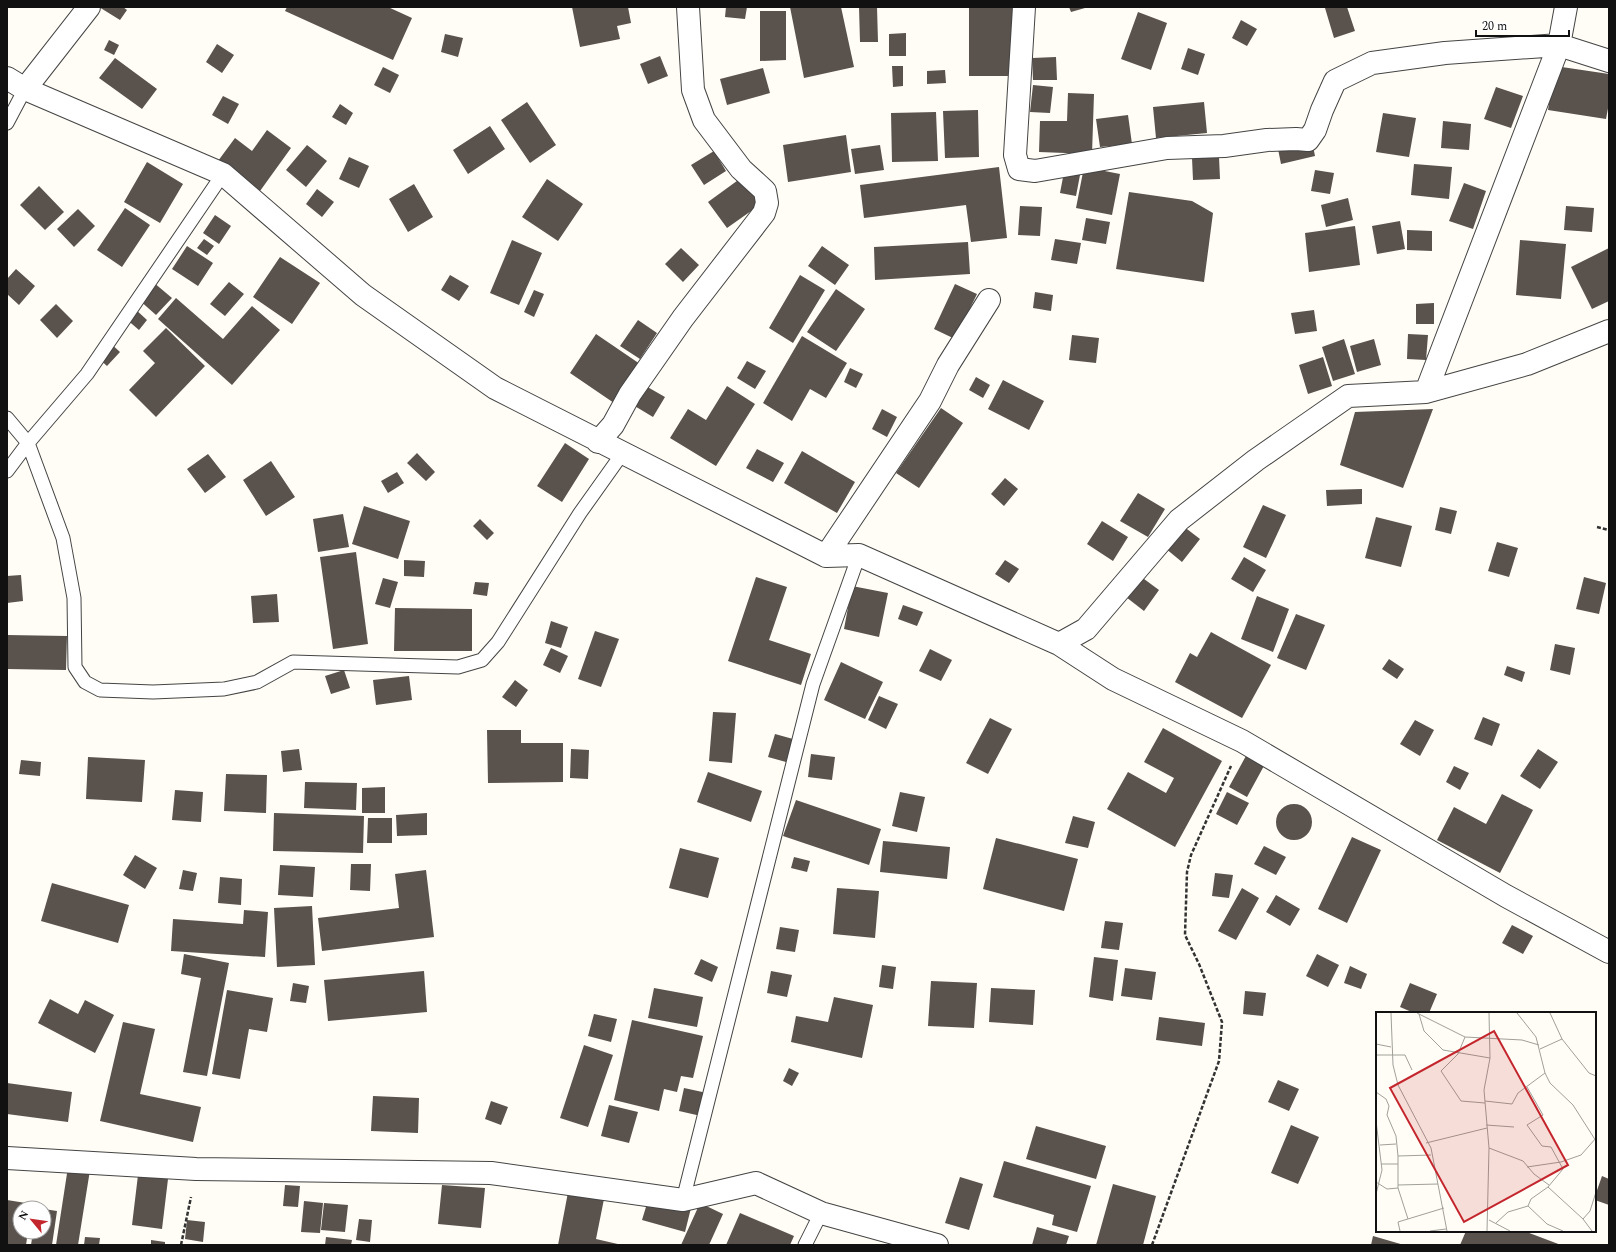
<svg xmlns="http://www.w3.org/2000/svg" width="1616" height="1252" viewBox="0 0 1616 1252" font-family="Spectral,serif">
	<style>
		.building { fill: #5a524d }
		.lines { fill: none; stroke-linecap: round; stroke-linejoin: round }
		.service-casing { stroke: #444; stroke-width: 15 }
		.minor-casing { stroke: #444; stroke-width: 24 }
		.path { stroke: #333; stroke-width: 2.5; stroke-dasharray: 4 2; stroke-linecap: butt }
		.service { stroke: #fff; stroke-width: 13 }
		.minor { stroke: #fff; stroke-width: 22 }
		.inset-road { fill: none; stroke: #a09f9a; stroke-width: 1 }
		.view { fill: #c4262e; fill-opacity: 0.15; stroke: #c4262e; stroke-width: 2 }
		.inset-edge { fill: none; stroke: #111; stroke-width: 2 }
	</style>
	<rect width="100%" height="100%" fill="#fffdf5"/>
	<!-- building -->
	<path class="building" d="M99 7H123L127 10 120 20Z
		M287 7H388L412 18 393 60 285 11Z
		M572 7H628L631 23 617 26 620 39 580 47Z
		M726 7H747L745 19 725 17Z
		M790 7H841L854 67 804 78Z
		M859 7H877L878 42H860Z
		M969 7H1016V76H969Z
		M1069 7H1085V8L1071 12Z
		M1327 7H1347L1355 31 1334 38 1325 8Z
		M760 11H786V60L760 61Z
		M1138 12 1167 23 1151 70 1121 59Z
		M1241 20 1257 29 1247 46 1232 38Z
		M906 33V56H889V34Z
		M445 34 463 38 458 57 441 52Z
		M109 40 119 45 114 55 104 50Z
		M217 44 234 55 222 73 206 62Z
		M1188 48 1205 54 1198 75 1181 69Z
		M660 56 668 76 648 84 640 64Z
		M1056 57 1057 80H1033L1032 58Z
		M115 58 157 89 142 109 99 78Z
		M892 66H903V86L893 87Z
		M1555 66 1609 74V103L1606 119 1548 110Z
		M383 67 399 75 390 93 374 85Z
		M763 68 770 93 727 105 720 79Z
		M945 70 946 83 927 84V71Z
		M1033 85 1053 87 1050 113 1030 112Z
		M1496 87 1523 96 1511 128 1484 119Z
		M1068 93 1094 94 1092 154 1039 152 1040 121H1067Z
		M223 96 239 104 228 124 212 115Z
		M527 102 556 145 530 163 501 120Z
		M1204 102 1207 133 1156 138 1153 107Z
		M340 104 353 113 346 125 332 117Z
		M978 110 979 157 945 158 943 111Z
		M936 112 938 161 892 162 891 113Z
		M1383 113 1416 118 1409 157 1376 152Z
		M1128 115 1132 144 1100 147 1096 119Z
		M1443 121 1471 124 1469 150 1441 148Z
		M490 126 505 149 468 174 453 150Z
		M267 130 291 148 260 191 218 161 235 138 252 151Z
		M846 135 851 172 788 182 783 145Z
		M1312 141 1315 156 1281 164 1278 149Z
		M307 145 327 161 306 187 286 170Z
		M880 145 884 170 855 174 851 149Z
		M714 151 726 171 704 185 691 165Z
		M349 157 369 166 359 188 339 179Z
		M1219 157 1220 179 1193 180 1192 158Z
		M147 162 183 184 160 223 124 202Z
		M1414 164 1452 167 1449 199 1411 195Z
		M999 167 1007 238 971 242 966 205 864 218 860 185Z
		M1084 167 1120 174 1112 215 1076 208Z
		M1315 170 1334 173 1330 194 1311 191Z
		M1064 172 1080 175 1076 196 1060 193Z
		M741 178 761 204 727 228 708 202Z
		M547 179 583 204 558 241 522 217Z
		M1464 183 1486 191 1473 229 1449 221Z
		M414 184 433 217 408 232 389 199Z
		M39 186 64 212 45 230 20 205Z
		M317 189 334 202 322 217 306 204Z
		M1129 192 1192 201 1213 213 1204 282 1116 269Z
		M1348 198 1353 220 1326 227 1321 205Z
		M1020 206 1042 207 1040 236 1018 235Z
		M1566 206 1594 208 1592 232 1564 230Z
		M125 208 150 225 122 267 97 250Z
		M78 209 95 226 74 247 57 229Z
		M215 215 231 226 219 244 203 233Z
		M1086 218 1110 222 1106 244 1082 240Z
		M1400 221 1405 249 1377 254 1372 226Z
		M1355 226 1360 265 1309 272 1305 233Z
		M1407 230 1432 231V251L1407 250Z
		M204 239 214 246 207 255 197 248Z
		M1055 239 1081 243 1077 264 1051 260Z
		M512 240 542 253 519 305 490 293Z
		M1520 240 1566 244 1561 299 1516 295Z
		M968 242 970 274 875 280 874 247Z
		M187 246 213 263 198 286 172 269Z
		M822 246 849 265 835 285 808 266Z
		M681 248 699 265 683 282 665 264Z
		M1609 248V301L1592 309 1571 267Z
		M280 257 320 283 292 324 253 297Z
		M16 269 35 286 19 305 7 294V279Z
		M450 275 469 286 459 301 441 290Z
		M800 275 825 290 793 343 769 328Z
		M153 282 172 298 156 315 138 299Z
		M229 282 244 294 225 316 210 304Z
		M955 284 977 294 955 339 934 329Z
		M836 289 865 309 836 351 807 332Z
		M534 290 544 294 534 317 524 312Z
		M1035 292 1053 295 1051 311 1033 308Z
		M176 298 223 339 252 306 280 330 232 385 158 319Z
		M1434 303V324H1416V304Z
		M56 304 73 321 57 338 40 320Z
		M134 308 147 320 139 330 125 318Z
		M1314 310 1317 331 1295 334 1291 313Z
		M638 320 657 333 640 359 620 346Z
		M166 328 205 366 156 417 129 390 155 363 143 351Z
		M596 334 640 364 614 403 570 373Z
		M1408 334 1428 335 1426 360 1407 359Z
		M1072 335 1099 338 1096 363 1069 360Z
		M802 336 847 363 826 398 810 389 792 421 763 403Z
		M1344 339 1355 374 1333 381 1322 347Z
		M1374 339 1381 365 1357 372 1350 346Z
		M109 342 120 352 107 366 96 356Z
		M1323 357 1332 386 1308 394 1299 365Z
		M747 361 766 371 755 389 737 378Z
		M850 368 863 374 856 388 844 382Z
		M976 377 990 385 983 398 969 390Z
		M1003 380 1044 401 1029 430 988 409Z
		M644 385 665 397 653 417 633 405Z
		M727 386 755 404 716 466 670 438 688 409 706 420Z
		M941 408 963 423 919 488 896 473Z
		M882 409 897 417 887 437 872 429Z
		M1433 409 1403 488 1340 465 1355 412Z
		M565 443 589 459 562 502 537 486Z
		M757 449 784 463 773 482 746 468Z
		M802 451 855 482 837 513 784 483Z
		M417 453 435 472 426 481 407 463Z
		M208 454 226 477 205 493 187 469Z
		M271 461 295 497 266 516 243 480Z
		M397 472 404 483 388 493 381 481Z
		M1005 478 1018 489 1004 506 991 494Z
		M1362 489V504L1327 506 1326 490Z
		M1138 493 1165 509 1148 537 1120 521Z
		M1263 505 1286 515 1266 558 1243 547Z
		M364 506 410 521 398 559 352 544Z
		M1440 507 1457 511 1451 534 1435 530Z
		M343 514 349 547 318 552 313 519Z
		M1376 517 1412 526 1401 567 1365 558Z
		M480 519 494 533 487 540 473 526Z
		M1102 521 1128 537 1113 561 1087 544Z
		M1183 526 1200 539 1182 562 1165 548Z
		M1497 542 1518 548 1509 577 1488 571Z
		M356 552 368 644 333 649 320 557Z
		M1244 557 1266 570 1253 592 1231 579Z
		M404 560 425 561 424 577 404 576Z
		M1005 560 1019 569 1009 583 995 574Z
		M21 575 23 601 7 603V576Z
		M1140 576 1159 590 1144 611 1126 597Z
		M756 577 787 587 769 640 811 654 801 685 728 661Z
		M1584 577 1606 583 1599 614 1576 609Z
		M383 578 398 582 390 608 375 604Z
		M475 582 489 583 487 596 473 594Z
		M852 586 888 593 879 637 844 629Z
		M277 594 279 622 253 623 251 596Z
		M1257 596 1289 609 1273 652 1241 639Z
		M903 605 923 612 917 626 898 619Z
		M395 608 472 609V651H394Z
		M1296 614 1325 625 1306 670 1277 658Z
		M551 621 568 627 561 648 545 643Z
		M595 631 619 639 601 687 578 679Z
		M1211 632 1271 665 1242 718 1175 682 1190 653 1197 657Z
		M7 635 67 636 66 670 7 669Z
		M1555 644 1575 648 1570 675 1550 670Z
		M551 648 568 656 560 673 543 665Z
		M930 649 952 660 941 681 919 671Z
		M1389 659 1404 669 1397 679 1382 669Z
		M841 662 883 682 865 719 824 700Z
		M1507 666 1525 672 1522 682 1504 675Z
		M344 670 350 688 331 694 325 676Z
		M409 676 412 700 376 705 373 680Z
		M515 680 528 690 516 707 502 697Z
		M879 696 898 704 886 729 868 720Z
		M713 712 736 713 732 763 709 761Z
		M1483 717 1500 724 1492 746 1474 739Z
		M990 718 1012 729 988 774 966 763Z
		M1415 720 1434 730 1420 756 1400 744Z
		M1163 728 1222 761 1175 847 1107 809 1128 772 1166 793 1174 778 1144 762Z
		M487 730H521V743H563V782L488 783Z
		M775 734 793 739 786 762 768 757Z
		M299 749 302 770 283 772 281 751Z
		M571 749 589 750 588 779 570 778Z
		M1538 749 1558 762 1540 789 1520 776Z
		M811 754 835 757 832 780 808 777Z
		M1247 754 1265 764 1247 797 1229 787Z
		M88 757 145 760 142 802 86 799Z
		M21 760 41 762 40 776 19 774Z
		M1454 766 1469 773 1460 790 1446 782Z
		M708 772 762 791 751 822 697 802Z
		M226 774 267 775 266 813 224 811Z
		M305 782 357 783 356 810 304 808Z
		M385 787V813H362V788Z
		M175 790 203 792 201 822 172 820Z
		M900 792 925 797 917 832 892 826Z
		M1227 792 1249 803 1237 825 1216 814Z
		M1502 794 1533 810 1500 873 1437 840 1454 807 1486 824Z
		M796 800 881 829 869 865 783 836Z
		M1276 822a18 18 0 1 1 36 0a18 18 0 1 1-36 0Z
		M274 813 364 816 363 853 273 851Z
		M427 813V835L397 836 396 815Z
		M1073 816 1095 822 1088 848 1065 843Z
		M368 818H392V843H367Z
		M1352 837 1381 850 1347 923 1318 909Z
		M996 838 1078 859 1064 911 983 889Z
		M883 841 950 847 947 879 880 872Z
		M1264 846 1286 857 1276 875 1254 864Z
		M680 848 719 858 708 898 669 888Z
		M135 855 157 868 145 889 123 875Z
		M794 857 810 861 807 872 791 868Z
		M351 864H371L370 891 350 890Z
		M280 865 315 867 313 897 278 895Z
		M183 870 197 873 193 891 179 889Z
		M426 870 434 937 322 951 318 918 399 908 395 874Z
		M1215 873 1233 875 1229 898 1212 896Z
		M220 877 242 879 241 905 218 903Z
		M52 883 129 905 118 943 41 921Z
		M837 888 879 891 875 938 833 934Z
		M1242 888 1259 898 1236 940 1218 931Z
		M1276 895 1300 909 1290 926 1266 912Z
		M312 906 315 965 277 967 274 908Z
		M244 910 268 912 265 957 171 951 173 919 243 924Z
		M1105 921 1123 923 1119 950 1101 948Z
		M1512 925 1533 936 1523 954 1502 943Z
		M780 927 799 930 795 952 776 949Z
		M184 954 229 963 207 1076 183 1072 201 978 181 974Z
		M1317 954 1339 965 1328 987 1306 976Z
		M1094 957 1118 960 1113 1001 1089 997Z
		M701 959 718 967 712 982 694 974Z
		M882 965 896 967 893 989 879 987Z
		M1350 966 1367 974 1361 989 1344 983Z
		M1125 968 1156 972 1152 1000 1121 996Z
		M424 971 427 1012 328 1021 324 980Z
		M771 971 792 975 787 997 767 993Z
		M931 981 977 983 974 1028 928 1026Z
		M293 983 309 986 306 1003 290 1001Z
		M1410 983 1437 994 1429 1013H1414L1400 1007Z
		M654 988 703 997 697 1027 648 1018Z
		M991 988 1035 990 1033 1025 989 1022Z
		M227 990 273 998 267 1032 249 1029 240 1079 212 1074Z
		M1245 991 1266 993 1263 1016 1243 1014Z
		M834 997 873 1005 862 1058 791 1042 796 1016 828 1022Z
		M50 999 78 1014 85 1000 114 1015 95 1053 38 1023Z
		M594 1014 617 1019 611 1042 588 1036Z
		M1159 1017 1205 1023 1202 1046 1156 1040Z
		M632 1020 703 1036 693 1078 681 1076 677 1092 664 1089 659 1111 614 1100Z
		M123 1022 155 1029 140 1094 201 1107 193 1142 100 1121Z
		M584 1045 613 1055 588 1127 560 1118Z
		M789 1068 799 1073 792 1086 783 1081Z
		M1278 1080 1299 1089 1289 1111 1268 1102Z
		M7 1083 72 1092 68 1122 7 1114Z
		M684 1088 707 1093 701 1116 679 1111Z
		M373 1096 419 1098 418 1133 371 1131Z
		M491 1101 508 1107 501 1125 485 1119Z
		M609 1105 638 1112 629 1143 601 1136Z
		M1291 1125 1319 1137 1298 1184 1271 1173Z
		M1036 1126 1106 1146 1096 1179 1026 1159Z
		M1004 1161 1091 1186 1077 1232 1052 1225 1054 1215 993 1197Z
		M68 1167 90 1170 78 1245H56Z
		M138 1175 168 1179 162 1229 132 1225Z
		M1602 1176 1609 1179V1205L1595 1200V1196Z
		M960 1177 983 1184 969 1230 945 1223Z
		M1113 1184 1156 1196 1143 1245H1096Z
		M285 1185 300 1186 298 1207 283 1206Z
		M442 1185 485 1188 481 1228 438 1224Z
		M569 1187 605 1194 596 1239 622 1245H558Z
		M649 1197 691 1208 685 1232 642 1220Z
		M7 1200 32 1204 31 1208H20V1232H28L26 1245H7Z
		M304 1201 323 1203 320 1233 301 1232Z
		M324 1203 348 1205 345 1232 321 1230Z
		M700 1203 723 1214 709 1245H681Z
		M44 1209 57 1211 52 1245H31L33 1232H44Z
		M740 1213 794 1236 790 1245H726Z
		M359 1219 372 1220 370 1242 356 1240Z
		M187 1220 205 1222 203 1242 185 1239Z
		M1037 1227 1069 1236 1066 1245H1032Z
		M1466 1231H1524L1561 1245H1460Z
		M1373 1236 1404 1245H1371Z
		M85 1237 100 1238 99 1245H84Z
		M326 1237 352 1240 351 1245H325Z
		M151 1240 165 1242V1245H151Z"/>
	<g class="lines">
		<!-- service casing -->
		<g class="service-casing">
			<path id="service" d="M7 123 25 89
				M7 418 28 443 63 538 74 598 75 667 85 682 100 690 153 692 224 689 257 682 293 662 458 667 482 660 498 642 580 513 622 454
				M7 471 28 443 87 374 223 174
				M683 1200 813 684 859 555
				M805 1245 821 1213"/>
		</g>
		<!-- minor casing -->
		<g class="minor-casing">
			<path id="minor" d="M1024 7 1015 155 1019 169 1035 171 1167 148 1224 146 1267 140 1296 139 1308 140 1315 130 1322 110 1335 81 1372 63 1445 53 1559 45 1609 61
				M7 78 25 89 223 174 363 295 495 388 826 556 859 555 1059 644 1113 679 1242 741 1506 896 1609 952
				M25 89 89 7
				M1426 392 1559 45 1566 7
				M598 442 613 425 630 394 683 318 764 213 767 203 765 191 741 169 704 120 693 90 688 7
				M826 556 930 401 948 365 989 300
				M1059 644 1086 629 1179 520 1256 460 1348 396 1426 392 1527 364 1609 331
				M7 1158 196 1169 491 1173 683 1200 756 1183 821 1213 937 1245"/>
		</g>
		<!-- path -->
		<path class="path" d="M1597 527 1609 530
			M181 1245 191 1197
			M1152 1245 1219 1061 1222 1022 1199 964 1185 935 1187 872 1191 855 1231 766"/>
		<!-- service -->
		<use href="#service" class="service"/>
		<!-- minor -->
		<use href="#minor" class="minor"/>
	</g>
	<!-- overview -->
	<g transform="translate(1376 1012)">
		<rect width="220" height="220" fill="#fffdf5"/>
		<path class="inset-road" d="M15 1 17 53 22 73 55 136 71 219M41 1 89 25 146 28 163 33M141 1 160 25 169 61 174 71 197 93 220 129M174 1 186 27 213 61 220 64M43 2 48 19 67 38 114 46M89 25 82 42 65 59 85 89 109 91M0 32 15 35M164 37 186 27M0 43H29L36 58M0 80 10 87 13 94 11 103 20 124 22 144V176L32 207M109 89 136 92 142 81 169 61M0 109 6 158 0 182M110 113 138 115M50 131 111 116M4 133 20 132M113 136 147 149 158 162 173 173M22 144 55 143M5 152H22M151 155 185 150 205 143 220 126M0 170 11 177 22 176M22 173 62 172M172 175 207 207 216 219M152 194 171 212 187 219M207 207 214 199 220 180M113 208 134 219M120 211 132 200 152 194 155 187 172 175 187 157 175 135 166 134 151 113 167 103 151 75M24 219 22 210 68 196M54 219 70 217M111 219 113 136 108 78 114 46 113 1"/>
		<path class="view" d="M118 19 192 153 88 210 14 76Z"/>
		<rect width="220" height="220" class="inset-edge"/>
	</g>
	<!-- border -->
	<rect width="1616" height="1252" fill="none" stroke="#111111" stroke-width="16"/>
	<!-- north arrow -->
	<g transform="translate(32 1220) rotate(299)"><circle r="19" fill="#ffffff" stroke="#a0a0a0"/>
	<path d="M0-3L7 15L0 10L-7 15Z" fill="#c4262e"/>
	<text y="-6" font-size="11" font-weight="bold" text-anchor="middle" fill="#111111">N</text>
	</g>
	<!-- scale -->
	<path d="M1476 30v6h93v-6" fill="none" stroke="#111111" stroke-width="2"/>
	<text x="1482" y="30" font-size="12" fill="#111111" stroke="#ffffff" stroke-width="3" paint-order="stroke">20 m</text>
</svg>
